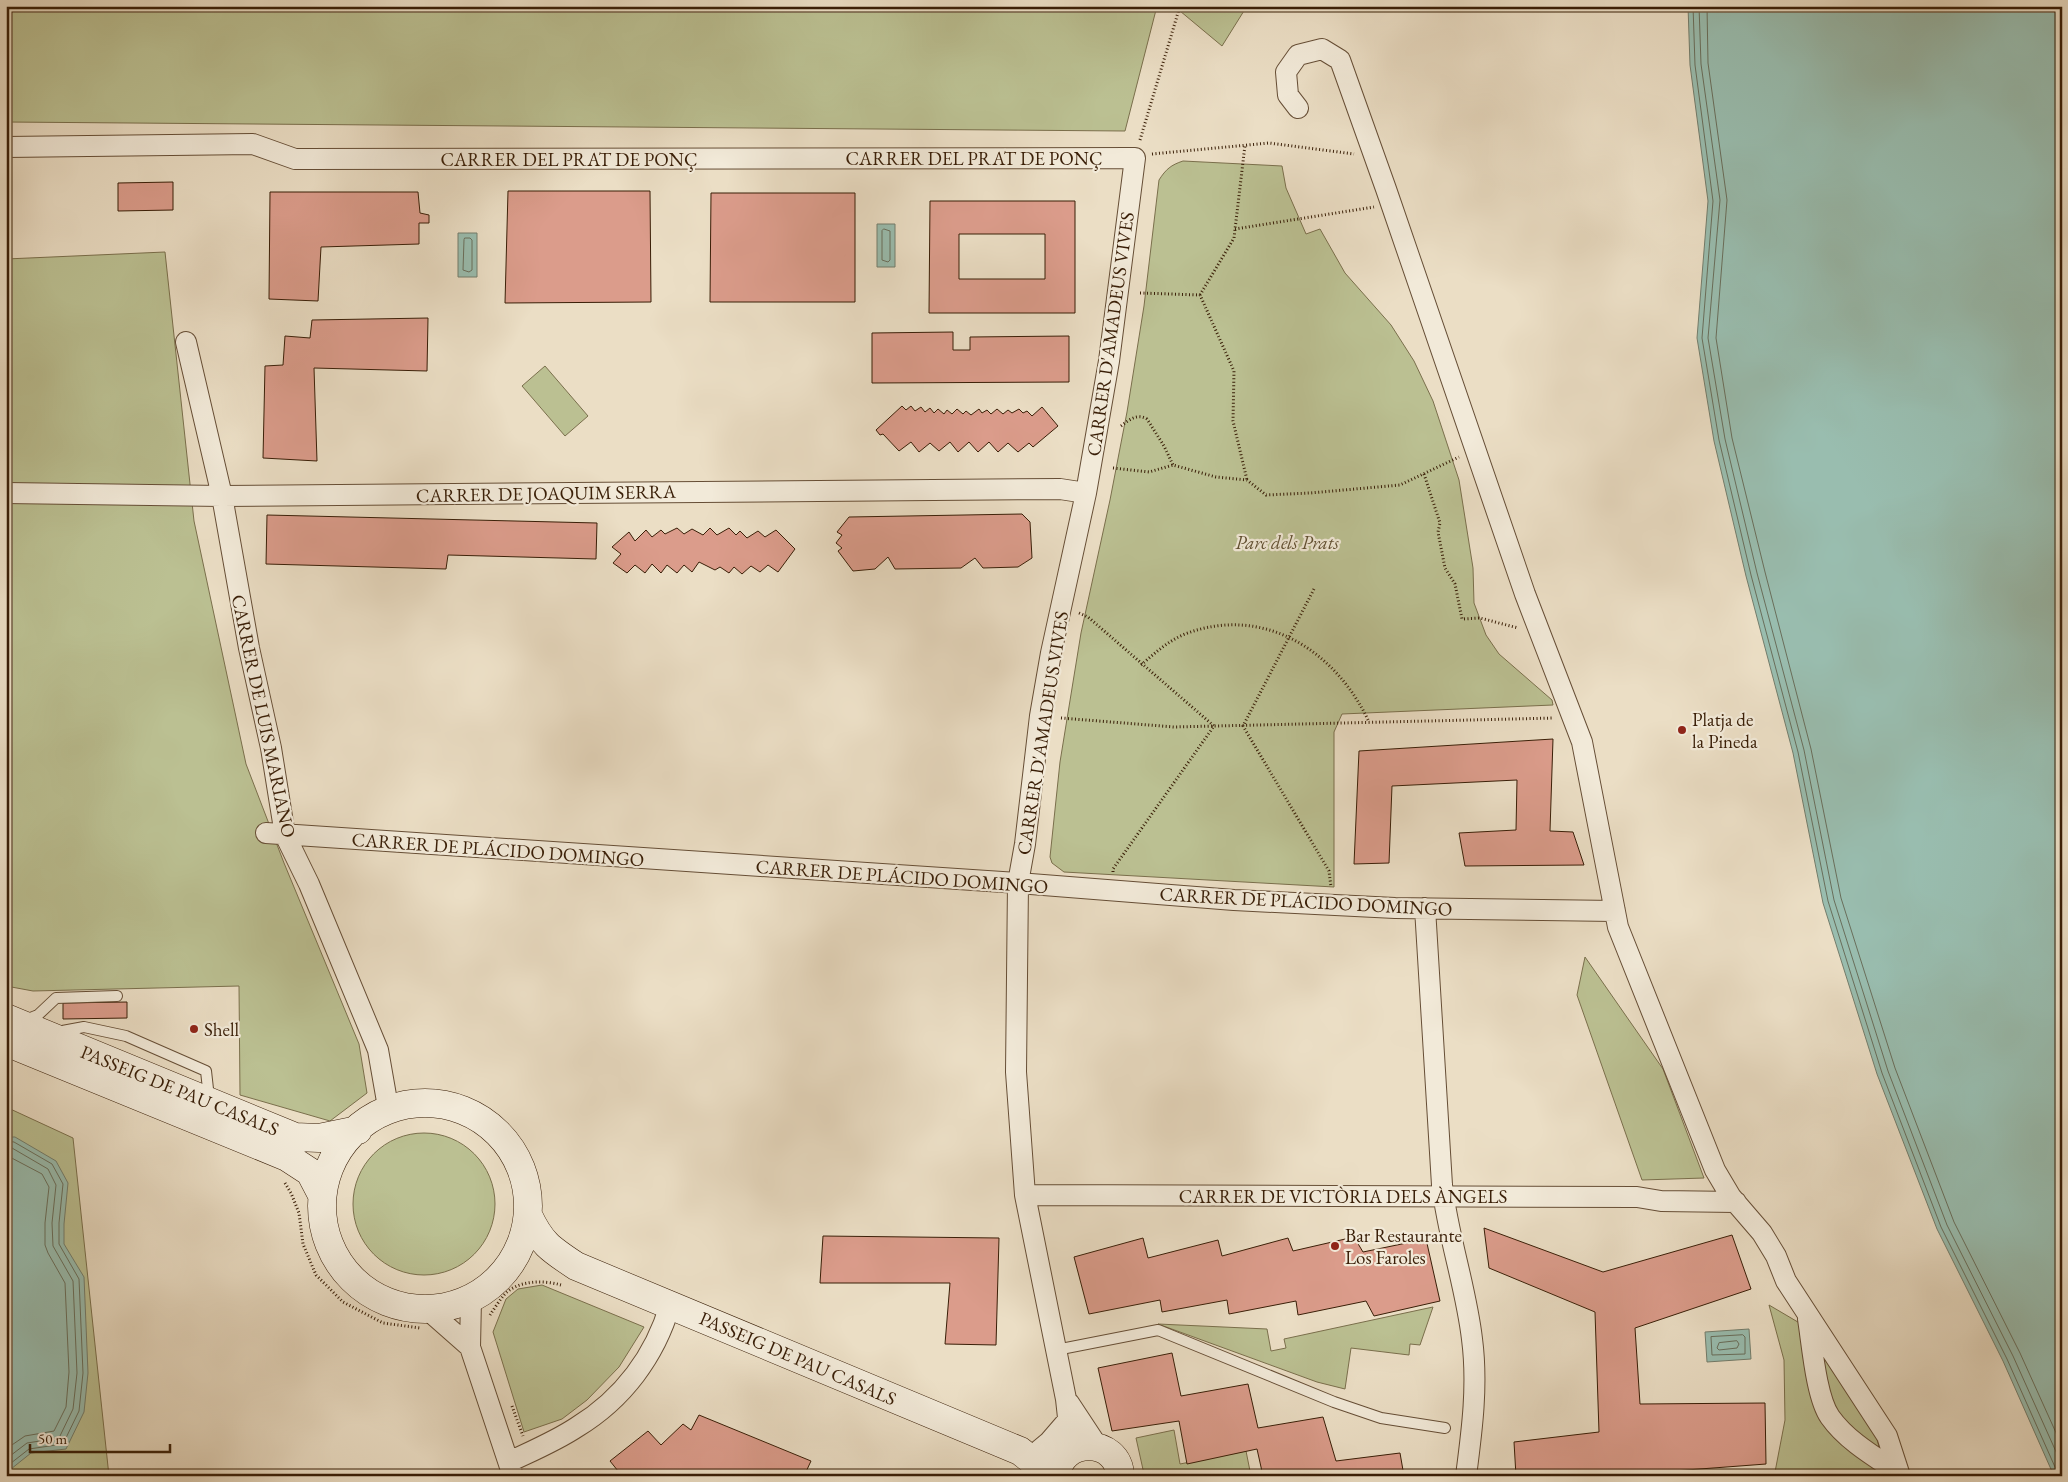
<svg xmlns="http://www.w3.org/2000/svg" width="2068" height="1482" viewBox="0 0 2068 1482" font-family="'EB Garamond',serif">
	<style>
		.green { fill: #bbc092; stroke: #7a6f4c }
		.water { fill: #99bdaf; stroke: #737d6c }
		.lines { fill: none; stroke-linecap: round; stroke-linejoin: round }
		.shore { stroke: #696e5b; stroke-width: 1 }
		.building { fill: #db9c8b; stroke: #391e07; fill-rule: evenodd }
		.lane-casing { stroke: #664e36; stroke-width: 12 }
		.street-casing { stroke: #664e36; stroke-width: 22 }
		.secondary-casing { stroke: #391e07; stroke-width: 29 }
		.path { stroke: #391e07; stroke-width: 3; stroke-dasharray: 1 2.5; stroke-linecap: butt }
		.lane { stroke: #f2ead9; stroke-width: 10 }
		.street { stroke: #f2ead9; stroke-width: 20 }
		.secondary { stroke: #f2ead9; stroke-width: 28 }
		.poi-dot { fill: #8f2418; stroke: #f2ead9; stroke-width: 2 }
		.labels { text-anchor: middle; stroke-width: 4.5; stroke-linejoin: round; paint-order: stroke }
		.street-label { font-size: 19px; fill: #391e07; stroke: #f2ead9 }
		.park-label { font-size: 19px; font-style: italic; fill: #604f31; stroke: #f2ead9 }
		.poi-label { font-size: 19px; fill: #391e07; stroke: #f2ead9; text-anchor: start }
	</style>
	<rect width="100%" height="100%" fill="#ebdec5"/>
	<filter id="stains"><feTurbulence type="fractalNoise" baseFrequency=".004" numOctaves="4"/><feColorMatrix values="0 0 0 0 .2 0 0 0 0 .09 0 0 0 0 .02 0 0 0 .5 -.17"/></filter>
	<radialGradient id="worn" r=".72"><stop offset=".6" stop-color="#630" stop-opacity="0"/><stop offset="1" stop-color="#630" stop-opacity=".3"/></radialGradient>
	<!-- green -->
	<path class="green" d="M6 6H1157L1125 131 6 122Z
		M1174 6H1247L1222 46Z
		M1183 161 1282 166 1286 188 1306 234 1320 229 1345 273 1391 325 1414 361 1433 401 1459 480 1473 568 1474 603 1486 635 1499 654 1552 700 1553 705 1342 714 1334 732V887L1064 872 1052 863 1050 857 1060 762 1081 633 1110 500 1127 412 1144 306 1159 180C1166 169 1171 165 1183 161Z
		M165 252 194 521 246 764 284 863 359 1044 367 1093 330 1121 240 1095 239 986 33 991 6 986V259Z
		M545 366 588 416 565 436 522 386Z
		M1585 957 1663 1069 1704 1178 1642 1180 1577 995Z
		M6 1107 73 1138 109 1476H6Z
		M353 1204a71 71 0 1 1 142 0a71 71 0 1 1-142 0Z
		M542 1285 644 1327 619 1367 587 1400 562 1419 524 1432 493 1332 506 1299 518 1289Z
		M1769 1305 1808 1328 1872 1421 1887 1476H1786L1775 1472 1785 1420 1784 1360Z
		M1433 1307 1420 1345 1410 1344 1409 1355 1351 1348 1345 1389 1317 1382 1158 1324 1267 1329 1271 1351 1286 1348 1284 1339Z
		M1174 1430 1180 1464 1246 1451 1251 1476H1148L1144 1474 1136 1438Z"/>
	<!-- water -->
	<path class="water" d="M1688 6H2062V1476H2054L2003 1361 1937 1229 1877 1074 1823 903 1793 753 1746 576 1714 441 1697 338 1708 201 1690 65Z
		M877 224H895V267H877Z
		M458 233H477V277H458Z
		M6 1137H15L56 1161 68 1183 64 1224V1244L84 1277 88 1373 84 1412 66 1449 31 1453 6 1473Z
		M1749 1329 1751 1359 1707 1362 1705 1332Z"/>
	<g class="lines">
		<!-- shore -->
		<path class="shore" d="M1693 6 1695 65 1713 201 1702 338 1719 440 1751 575 1798 752 1828 901 1882 1073 1941 1227 2007 1359 2059 1476
			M1699 6 1701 64 1720 200 1708 338 1725 439 1757 573 1804 750 1834 900 1888 1071 1947 1225 2013 1356 2062 1465
			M1707 6 1708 63 1727 200 1716 338 1732 438 1765 572 1811 749 1841 898 1895 1068 1954 1222 2020 1353 2062 1446
			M884 229 890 231V260L888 262 882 260V231Z
			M465 238H470L472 240V270L469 272 463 270 464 240Z
			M6 1141 14 1142 52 1164 63 1184 59 1223V1244L79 1279 83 1373 79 1411 63 1444 29 1449 6 1467
			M6 1148H12L48 1169 56 1185 52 1223 53 1246 73 1281 77 1373 73 1409 59 1438 27 1443 6 1459
			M6 1155 42 1174 49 1187 45 1223V1245L48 1253 65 1283 69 1372 66 1407 54 1431 25 1436 6 1449
			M1743 1335 1745 1337V1354L1712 1355 1711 1337Z
			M1737 1341 1739 1344 1737 1348 1719 1350 1717 1348 1719 1343Z"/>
	</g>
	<!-- building -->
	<path class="building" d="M173 182V210L118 211V183Z
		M508 191H650L651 302 505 303Z
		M270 192H418L420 213 429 215V223H419V244L321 247 318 301 269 299Z
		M711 193H855V302H710Z
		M930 201H1075V313H929ZM959 234H1045V279H959Z
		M428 318 427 371 314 368 317 461 263 458 265 366 283 365 285 336 310 338 312 320Z
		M953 332V350H970V337L1069 336V382L872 383V333Z
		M902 406 906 410 911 406 915 411 921 407 925 412 930 408 934 413 938 409 944 414 947 410 952 414 957 409 963 414 966 411 971 415 979 409 982 413 987 410 991 414 997 409 1003 414 1008 410 1012 413 1019 409 1023 413 1027 411 1032 416 1042 407 1058 426 1033 447 1029 443 1018 452 1008 443 998 452 989 442 978 452 969 442 958 452 950 442 939 451 930 443 919 452 911 442 899 451 883 434 880 435 876 430Z
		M1022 514 1030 522 1032 558 1018 567 983 568 975 558 961 568 895 569 888 557 875 569 853 571 838 551 842 548 836 543 842 535 837 532 849 517Z
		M267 515 597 523 596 559 448 555 446 569 266 564Z
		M677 528 684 534 692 529 703 535 710 528 717 535 729 528 736 535 740 531 747 538 758 531 765 537 776 530 795 549 778 572 768 565 760 572 751 566 742 574 734 567 729 573 720 567 715 570 699 562 692 572 684 565 677 573 667 565 661 573 652 564 645 573 635 565 627 573 613 563 621 554 612 547 629 532 635 541 646 530 652 537 661 530 665 534Z
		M1553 739 1550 831 1573 832 1584 865 1465 866 1459 833 1516 830 1517 780 1392 786 1389 863 1354 864 1359 751Z
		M127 1002V1018L63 1019V1003Z
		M1484 1228 1603 1272 1732 1235 1751 1289 1635 1328 1640 1404 1765 1403 1766 1464 1607 1476H1516L1514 1442 1599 1432 1595 1312 1489 1268Z
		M823 1236 999 1238 996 1345 945 1344 950 1283H820Z
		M1354 1237 1363 1252 1426 1239 1440 1301 1374 1316 1366 1301 1298 1315 1296 1301 1229 1314 1227 1300 1162 1312 1160 1300 1089 1314 1074 1257 1143 1238 1148 1258 1218 1240 1222 1256 1288 1238 1293 1251Z
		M1172 1353 1181 1396 1248 1384 1258 1428 1323 1417 1336 1461 1400 1453 1404 1476H1263L1257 1449 1187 1464 1179 1421 1112 1431 1098 1368Z
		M699 1415 811 1461 804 1476H697L691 1473 689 1476H622L610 1461 648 1431 661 1445 683 1424 691 1430Z"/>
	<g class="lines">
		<!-- lane casing -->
		<g class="lane-casing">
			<path id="lane" d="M23 1021 38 1015 56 998 117 996
				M57 1032 84 1027 126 1036 206 1071 209 1098
				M1056 1350 1158 1330 1334 1402 1381 1418 1445 1428"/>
		</g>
		<!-- street casing -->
		<g class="street-casing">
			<path id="street" d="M1298 108 1288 95 1286 72 1298 55 1322 49 1340 60 1386 189 1525 594 1582 742 1618 927 1715 1170 1731 1197 1762 1233 1776 1256 1786 1281 1887 1436 1900 1476
				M6 147 253 144 295 159 1135 158 1109 361 1086 493 1051 653 1040 716 1025 844 1018 883 1016 1072 1025 1195 1066 1399 1070 1436 1077 1447
				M186 342 222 496 249 648 271 748 285 835 309 884 378 1050 388 1107
				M6 493 222 496 1060 489 1086 493
				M266 833 1018 883 1234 900 1395 908 1615 911
				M1425 908 1442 1185C1448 1237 1466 1287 1472 1339 1478 1385 1472 1430 1466 1476
				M1025 1195 1637 1197 1661 1201 1736 1202
				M428 1310 470 1347 471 1299
				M1808 1319C1812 1344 1816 1397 1830 1417 1847 1441 1875 1457 1899 1473
				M470 1347 513 1476
				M1069 1403 1098 1447
				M1037 1452 1049 1442 1068 1420
				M509 1462C532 1451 556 1441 577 1427 623 1399 655 1356 670 1305"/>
		</g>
		<!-- secondary casing -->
		<g class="secondary-casing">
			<path id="secondary" d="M6 1018 295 1137 319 1138 358 1130
				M6 1042 287 1157 310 1172 322 1195
				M322 1206a103 103 0 1 1 206 0a103 103 0 1 1-206 0Z
				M528 1215C541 1243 550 1249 576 1266L1020 1451 1052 1476
				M1056 1476C1060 1436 1119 1437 1120 1476"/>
		</g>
		<!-- path -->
		<path class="path" d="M1140 140 1180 6
			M1152 154 1269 143 1354 154
			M1235 229 1374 207
			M1140 293 1200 295 1234 371 1233 421 1247 480
			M1200 295 1234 238 1245 145
			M1121 426C1129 420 1137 413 1147 419L1164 446 1173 465
			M1113 468 1149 472 1173 465 1216 477 1247 480 1266 495 1310 493 1400 485 1459 457
			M1424 474 1440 523 1438 532 1445 568 1455 584 1462 619 1480 618 1518 628
			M1314 589 1243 726 1329 871 1331 887
			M1079 613 1088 617 1214 726 1113 869V873
			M1141 665C1155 653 1168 641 1185 634 1264 604 1336 651 1369 722
			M1061 718 1174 727 1554 718
			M285 1183 291 1193 299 1213 303 1244 316 1275 343 1302 383 1323 420 1328
			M490 1315C494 1309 499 1301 504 1295 517 1280 544 1280 561 1285
			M512 1406 523 1436"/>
		<!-- lane -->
		<use href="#lane" class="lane"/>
		<!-- street -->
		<use href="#street" class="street"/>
		<!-- secondary -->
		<use href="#secondary" class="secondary"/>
	</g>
	<!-- markers -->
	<g class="poi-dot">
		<circle cx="1682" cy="730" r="5"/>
		<circle cx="194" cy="1029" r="5"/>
		<circle cx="1335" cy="1246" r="5"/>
	</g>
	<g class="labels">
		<!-- street labels -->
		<g class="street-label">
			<text x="974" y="165">CARRER DEL PRAT DE PONÇ</text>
			<text x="569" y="166">CARRER DEL PRAT DE PONÇ</text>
			<text transform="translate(1110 334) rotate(-82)" y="7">CARRER D'AMADEUS VIVES</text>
			<text transform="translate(546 493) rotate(-1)" y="7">CARRER DE JOAQUIM SERRA</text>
			<text transform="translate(264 716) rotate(78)" y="7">CARRER DE LUIS MARIANO</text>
			<text transform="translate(1042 733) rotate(-81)" y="7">CARRER D'AMADEUS VIVES</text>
			<text transform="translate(498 849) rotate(4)" y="7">CARRER DE PLÁCIDO DOMINGO</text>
			<text transform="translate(902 876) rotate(4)" y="7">CARRER DE PLÁCIDO DOMINGO</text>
			<text transform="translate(1306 901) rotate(3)" y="7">CARRER DE PLÁCIDO DOMINGO</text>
			<text transform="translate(180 1090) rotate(22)" y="7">PASSEIG DE PAU CASALS</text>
			<text x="1343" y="1203">CARRER DE VICTÒRIA DELS ÀNGELS</text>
			<text transform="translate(798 1358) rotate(23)" y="7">PASSEIG DE PAU CASALS</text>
		</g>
		<!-- park labels -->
		<g class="park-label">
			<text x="1287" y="549">Parc dels Prats</text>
		</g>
		<!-- poi labels -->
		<g class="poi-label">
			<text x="1692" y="726">Platja de<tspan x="1692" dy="22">la Pineda</tspan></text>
			<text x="204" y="1036">Shell</text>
			<text x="1345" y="1242">Bar Restaurante<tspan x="1345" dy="22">Los Faroles</tspan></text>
		</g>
	</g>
	<!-- margin -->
	<rect width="2068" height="1482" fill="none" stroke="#ebdec5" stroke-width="25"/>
	<rect x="8" y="8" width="2053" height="1467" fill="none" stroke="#391e07" stroke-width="2.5"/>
	<rect x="12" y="12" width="2043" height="1457" fill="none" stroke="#391e07"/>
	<!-- scale -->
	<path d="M30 1444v8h140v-8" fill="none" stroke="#391e07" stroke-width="2.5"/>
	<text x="38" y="1444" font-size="15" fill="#391e07" stroke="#f2ead9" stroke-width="4" paint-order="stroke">50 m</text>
	<rect width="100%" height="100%" filter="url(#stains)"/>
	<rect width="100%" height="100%" fill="url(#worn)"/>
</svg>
